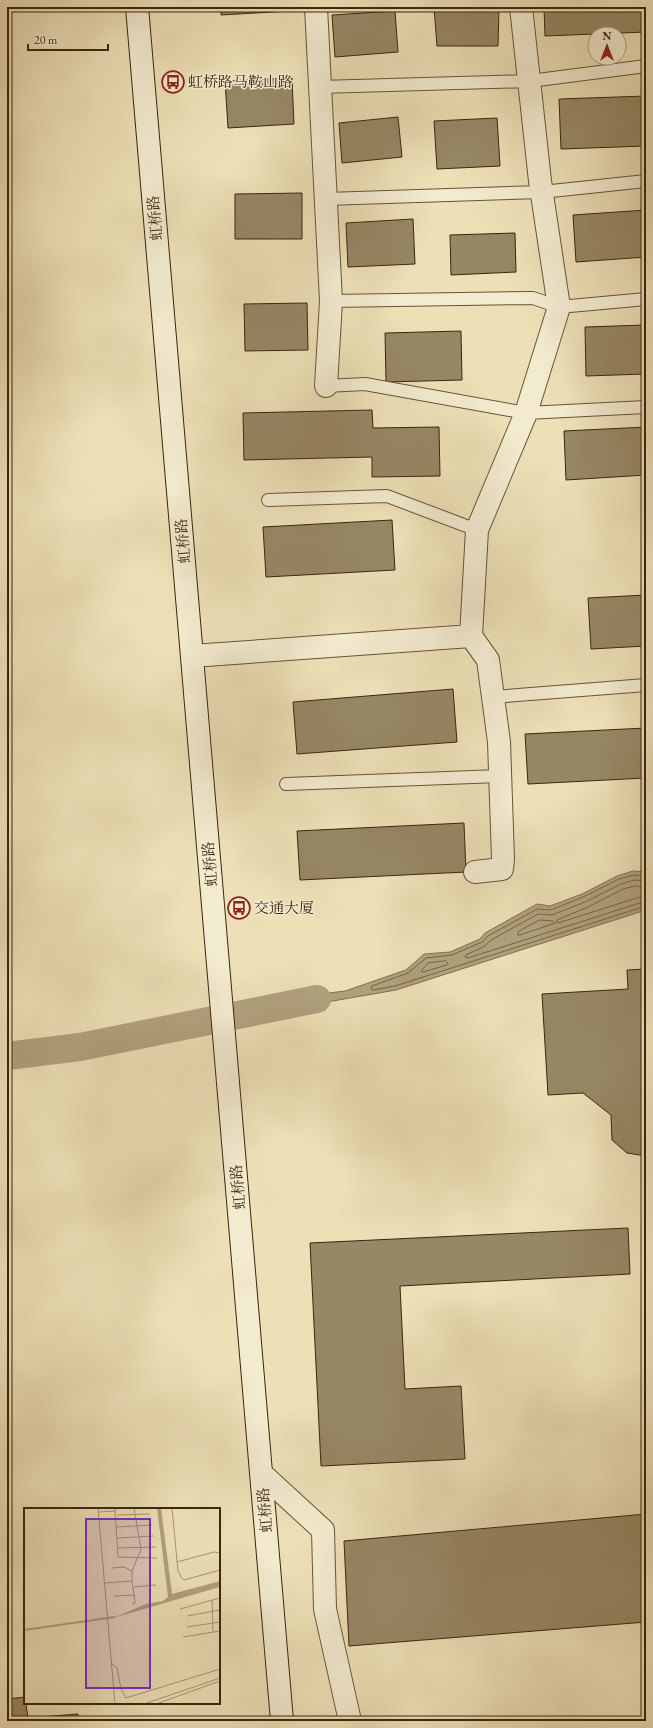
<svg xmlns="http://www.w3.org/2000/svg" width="653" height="1728" viewBox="0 0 653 1728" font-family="'EB Garamond','Noto Serif SC',serif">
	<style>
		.water { fill: #b0a17d; stroke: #817050 }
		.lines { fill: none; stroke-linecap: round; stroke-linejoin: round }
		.shore { stroke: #756444; stroke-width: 1 }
		.canal { stroke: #b0a17d; stroke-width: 28 }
		.building { fill: #978765; stroke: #3a260c }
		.lane-casing { stroke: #675437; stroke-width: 14 }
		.street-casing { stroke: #675437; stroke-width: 24 }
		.secondary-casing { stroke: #3a260c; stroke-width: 24 }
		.lane { stroke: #f3ebd0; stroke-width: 12 }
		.street { stroke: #f3ebd0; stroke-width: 22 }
		.secondary { stroke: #f3ebd0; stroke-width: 22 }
		.labels { text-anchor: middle; stroke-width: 3; stroke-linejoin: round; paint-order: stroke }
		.poi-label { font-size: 15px; fill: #3a260c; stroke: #f3ebd0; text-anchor: start }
		.street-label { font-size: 15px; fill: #3a260c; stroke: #f3ebd0 }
		.inset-river { fill: none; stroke: #b0a17d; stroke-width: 2 }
		.inset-road { fill: none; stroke: #a59673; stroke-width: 1 }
		.view { fill: #7b2cbf; fill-opacity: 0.15; stroke: #7b2cbf; stroke-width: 2 }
		.inset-edge { fill: none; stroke: #3a260c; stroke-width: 2 }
	</style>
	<rect width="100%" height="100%" fill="#ede0b7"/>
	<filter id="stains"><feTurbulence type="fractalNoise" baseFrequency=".005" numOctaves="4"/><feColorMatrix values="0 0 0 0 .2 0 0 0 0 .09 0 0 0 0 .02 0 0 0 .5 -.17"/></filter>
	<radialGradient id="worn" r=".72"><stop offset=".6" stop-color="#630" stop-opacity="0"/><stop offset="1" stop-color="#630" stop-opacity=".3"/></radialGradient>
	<!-- water -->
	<path class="water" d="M633 871 646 872V910L396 990 281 1010 280 999 345 991 406 970 424 954 450 952 480 939 485 933 537 904 550 906 582 894 617 876Z"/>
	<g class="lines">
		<!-- shore -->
		<path class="shore" d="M646 876 634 875 619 879 583 897 551 910 537 909 488 936 482 942 452 955 426 958 408 973 372 986 371 989 373 990 395 986 646 906
			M646 881 634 880 621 884 585 902 552 915 538 914 491 940 485 946 466 955 465 957 468 958 646 901
			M646 887 635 886 623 889 588 907 557 920 556 922 558 923 646 895
			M540 920 553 921 555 923 520 935H518V932Z
			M446 961 448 963 447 965 423 972 421 971 428 963Z"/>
		<!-- canal -->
		<path class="canal" d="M7 1056 80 1047 317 999"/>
	</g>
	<!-- building -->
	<path class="building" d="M221 7H290V11L221 15Z
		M434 7H499L498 46H437Z
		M544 7H646V32L545 36Z
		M395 11 398 52 335 57 332 15Z
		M292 78 294 124 228 128 225 81Z
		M646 96V146L561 149 559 99Z
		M398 117 402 157 342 163 339 123Z
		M497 118 500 166 437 169 434 121Z
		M302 193V239H235V194Z
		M646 210V257L576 262 573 215Z
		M413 219 415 264 348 267 346 223Z
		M515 233 516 272 451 275 450 235Z
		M307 303 308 350 245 351 244 304Z
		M646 325V374L586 376 585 327Z
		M461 331 462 380 386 382 385 333Z
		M372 410 373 428 439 427 440 476 372 477V457L244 460 243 413Z
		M646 427V475L566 480 564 431Z
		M392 520 395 570 266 577 263 527Z
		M646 595V646L591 649 588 598Z
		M453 689 457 742 297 754 293 702Z
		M646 728V778L528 784 525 734Z
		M464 823 466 872 300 880 297 831Z
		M646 969V1156L627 1153 612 1140 611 1115 583 1093 548 1095 542 994 628 989 627 970Z
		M628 1228 630 1274 400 1286 405 1389 461 1386 465 1459 321 1466 310 1243Z
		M646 1514V1622L349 1646 344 1541Z
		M25 1697 28 1718 78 1714V1721H7V1699Z"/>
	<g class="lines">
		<!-- lane casing -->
		<g class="lane-casing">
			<path id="lane" d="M320 87 530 81 646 66
				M326 199 542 192 646 181
				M331 301 533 298 559 307 646 299
				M326 386 365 384 526 413 646 407
				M268 500 387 496 477 530
				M493 697 646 685
				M286 784 500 776"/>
		</g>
		<!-- street casing -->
		<g class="street-casing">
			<path id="street" d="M316 7 331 301 326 386
				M471 636 488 660 499 742 503 859 502 869 475 872
				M192 656 471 636 477 530 526 413 559 307 540 181 521 7
				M262 1474 323 1530 325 1609 350 1721"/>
		</g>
		<!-- secondary casing -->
		<g class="secondary-casing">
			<path id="secondary" d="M137 7 282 1721"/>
		</g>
		<!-- lane -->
		<use href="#lane" class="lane"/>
		<!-- street -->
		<use href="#street" class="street"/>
		<!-- secondary -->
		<use href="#secondary" class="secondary"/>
	</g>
	<!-- icons -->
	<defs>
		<g id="bus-ring" transform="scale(1.15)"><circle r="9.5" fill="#f3ebd0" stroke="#8f2418" stroke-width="1.5"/><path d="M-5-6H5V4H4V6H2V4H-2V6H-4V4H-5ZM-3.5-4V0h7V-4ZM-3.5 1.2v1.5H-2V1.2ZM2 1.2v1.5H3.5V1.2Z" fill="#8f2418"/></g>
	</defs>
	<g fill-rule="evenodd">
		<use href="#bus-ring" x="173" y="82"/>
		<use href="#bus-ring" x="239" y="908"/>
	</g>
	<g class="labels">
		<!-- poi labels -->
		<g class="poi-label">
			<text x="188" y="87">虹桥路马鞍山路</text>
			<text x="254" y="913">交通大厦</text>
		</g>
		<!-- street labels -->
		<g class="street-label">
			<text transform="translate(155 218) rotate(-95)" y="5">虹桥路</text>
			<text transform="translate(183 541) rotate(-95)" y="5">虹桥路</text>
			<text transform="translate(210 864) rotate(-95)" y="5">虹桥路</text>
			<text transform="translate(238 1187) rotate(-95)" y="5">虹桥路</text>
			<text transform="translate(265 1510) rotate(-95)" y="5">虹桥路</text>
		</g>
	</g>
	<!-- overview -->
	<g transform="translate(24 1508)">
		<rect width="196" height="196" fill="#ede0b7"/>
		<path d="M133 0H137L148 86 196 73V79L89 110 122 96 139 93 144 89Z" fill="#b0a17d"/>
		<path class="inset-river" d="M0 122 91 109"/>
		<path class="inset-road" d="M74 0 91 196M148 0 154 63 157 69 160 72 196 62M91 3 94 49 133 50M75 4 91 3 92 0M93 7 126 6M93 19 128 17M94 30 129 28M94 40 132 39M153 54 190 44 196 45M88 60 100 59 108 63M108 73 111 95 108 96M81 75 108 73V63L117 41 110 0M110 79 132 77M90 88 111 87M188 92 189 124M156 101 196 90M163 108 196 102M163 119 196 114M159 129 196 123M87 155 93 160 97 181 102 190 196 161M120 196 196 170M132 196 196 173"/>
		<path class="view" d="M62 11H126V180H62Z"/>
		<rect width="196" height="196" class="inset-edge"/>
	</g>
	<!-- margin -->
	<rect width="653" height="1728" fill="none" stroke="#ede0b7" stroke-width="24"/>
	<rect x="8" y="8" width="637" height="1712" fill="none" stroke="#3a260c" stroke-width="2"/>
	<rect x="12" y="12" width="629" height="1704" fill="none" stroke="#3a260c"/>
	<!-- north arrow -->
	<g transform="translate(607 46)"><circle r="19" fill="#f3ebd0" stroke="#a99c82"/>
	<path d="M0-3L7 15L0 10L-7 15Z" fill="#8f2418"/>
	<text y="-6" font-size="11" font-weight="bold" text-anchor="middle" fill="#3a260c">N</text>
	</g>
	<!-- scale -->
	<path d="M28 44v6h80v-6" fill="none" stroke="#3a260c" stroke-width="2"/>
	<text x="34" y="44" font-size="12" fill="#3a260c" stroke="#f3ebd0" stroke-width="3" paint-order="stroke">20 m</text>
	<rect width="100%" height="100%" filter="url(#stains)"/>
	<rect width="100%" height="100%" fill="url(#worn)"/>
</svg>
